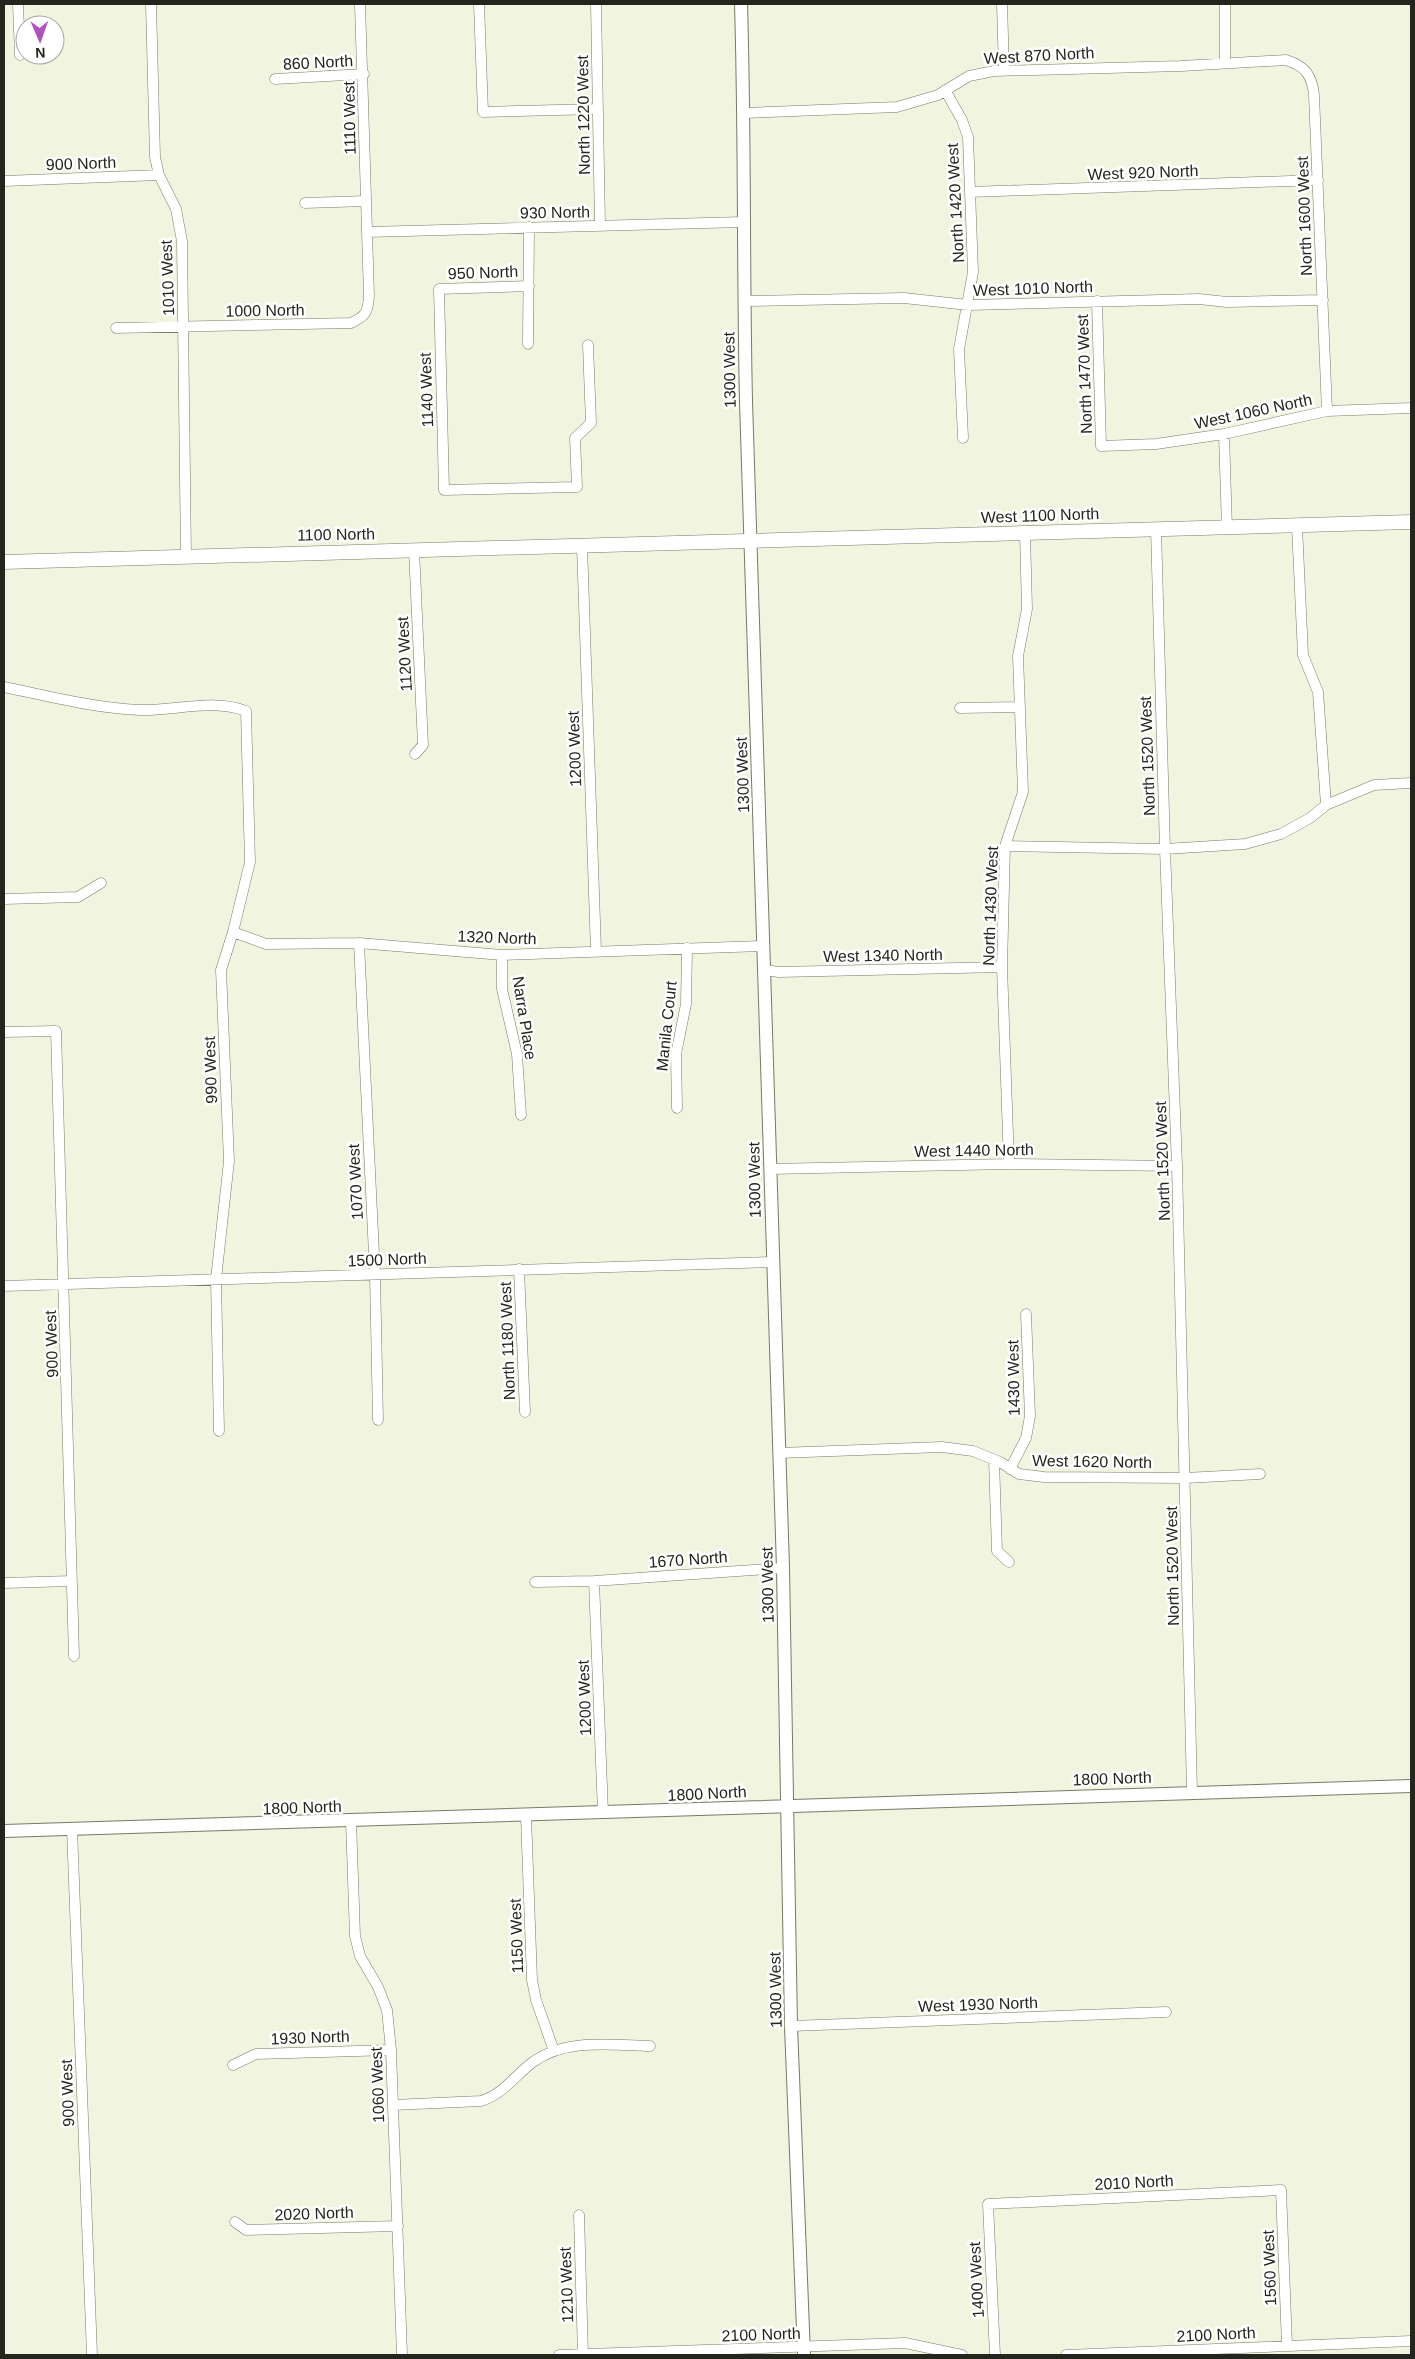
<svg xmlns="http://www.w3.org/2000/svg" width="1415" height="2359" viewBox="0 0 1415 2359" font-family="Arial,sans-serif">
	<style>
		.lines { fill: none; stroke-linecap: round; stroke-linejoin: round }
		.minor-casing { stroke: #787a68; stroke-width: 11 }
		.tertiary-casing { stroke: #787a68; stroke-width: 14 }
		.secondary-casing { stroke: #787a68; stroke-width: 15 }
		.minor { stroke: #fff; stroke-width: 10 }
		.tertiary { stroke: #fff; stroke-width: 12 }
		.secondary { stroke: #fff; stroke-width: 14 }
		.labels { text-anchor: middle; stroke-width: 5; stroke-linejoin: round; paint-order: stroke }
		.street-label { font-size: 16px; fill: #24251d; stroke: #fff }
	</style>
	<rect width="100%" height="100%" fill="#f1f4df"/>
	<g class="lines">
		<!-- minor casing -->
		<g class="minor-casing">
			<path id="minor" d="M18 4 20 55
				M151 4 155 157 159 175 176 209 182 241 186 556
				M479 4 483 112 597 109
				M596 4 600 226
				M1002 4 1004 70
				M1225 4V63
				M275 79 364 74
				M945 90 962 120 968 137 973 272 959 349 963 438
				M744 113 897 107 938 95 969 76 994 71 1181 66 1286 60C1305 66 1312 75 1314 95L1327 411
				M4 181 159 175
				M970 192 1318 180
				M305 203 366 201
				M367 232 743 222
				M529 286 439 289 444 490 577 487 575 438 591 423 588 345
				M744 301 904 298 968 305 1199 299 1227 302 1323 300
				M1097 301 1101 446 1156 444 1224 434 1327 411 1411 408
				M116 328 351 323C366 316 368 312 369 296L360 4
				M528 344 529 227
				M1224 434 1227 528
				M1297 526 1303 655 1318 692 1326 805
				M1156 529 1165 849 1177 1166 1192 1792
				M582 546 596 951
				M414 550 423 745 415 754
				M4 687C49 696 93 708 140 710 174 711 213 698 246 711L250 862 233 932 221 970 229 1161 216 1279 219 1431
				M960 708 1020 707
				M1005 846 1165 849 1245 844 1281 834 1310 818 1326 805 1374 785 1411 783
				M4 899 78 897 101 883
				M233 932 266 944 359 943 502 955 762 946
				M359 943 375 1275 378 1420
				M502 955V989L517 1054 521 1115
				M764 970 779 972 1002 967
				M4 1032 56 1031 74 1656
				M677 1108 676 1054 686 1004 687 948
				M1009 1164 1002 967 1005 846 1023 792 1018 656 1027 609 1025 533
				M770 1169 1009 1164 1177 1166
				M519 1269 525 1412
				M4 1286 772 1262
				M779 1453 942 1447 973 1451 1000 1462 1019 1474 1044 1477 1185 1478 1260 1474
				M994 1460 997 1551 1009 1562
				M1010 1469 1026 1438 1030 1416 1026 1314
				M594 1581 603 1813
				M535 1582 594 1581 783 1568
				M4 1583 71 1581
				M526 1816 532 1980 536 2000 554 2051
				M351 1821 355 1936 360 1956 378 1987 387 2010 391 2050 402 2355
				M72 1829 92 2355
				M791 2026 1166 2012
				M233 2065 256 2054 391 2050
				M393 2105 481 2101C504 2094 514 2076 533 2062 566 2038 612 2045 650 2046
				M579 2215 583 2355
				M235 2222 246 2230 398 2226
				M559 2355 905 2343 962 2355
				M995 2355 988 2204 1281 2190 1287 2345
				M1066 2355 1411 2341"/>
		</g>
		<!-- tertiary casing -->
		<g class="tertiary-casing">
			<path id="tertiary" d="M741 4C745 136 743 268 746 401L783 1568 791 2026 804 2355
				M4 1831C473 1819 942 1799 1411 1786"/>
		</g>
		<!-- secondary casing -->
		<g class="secondary-casing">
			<path id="secondary" d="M4 562 1411 522"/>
		</g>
		<!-- minor -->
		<use href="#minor" class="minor"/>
		<!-- tertiary -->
		<use href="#tertiary" class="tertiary"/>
		<!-- secondary -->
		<use href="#secondary" class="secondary"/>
	</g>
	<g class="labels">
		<!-- street labels -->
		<g class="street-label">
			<text transform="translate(1039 55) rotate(-3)" y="6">West 870 North</text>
			<text transform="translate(318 62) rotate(-3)" y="6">860 North</text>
			<text transform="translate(583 115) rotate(-91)" y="6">North 1220 West</text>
			<text transform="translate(349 118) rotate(-91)" y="6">1110 West</text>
			<text transform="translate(81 163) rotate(-2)" y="6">900 North</text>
			<text transform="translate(1143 172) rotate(-2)" y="6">West 920 North</text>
			<text transform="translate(955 203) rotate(-93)" y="6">North 1420 West</text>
			<text transform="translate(555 212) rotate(-1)" y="6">930 North</text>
			<text transform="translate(1304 216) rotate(-92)" y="6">North 1600 West</text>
			<text transform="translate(483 272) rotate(-2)" y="6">950 North</text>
			<text transform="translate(167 278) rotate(-92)" y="6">1010 West</text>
			<text transform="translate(1033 288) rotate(-2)" y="6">West 1010 North</text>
			<text transform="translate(265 310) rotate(-1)" y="6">1000 North</text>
			<text transform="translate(729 370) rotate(-91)" y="6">1300 West</text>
			<text transform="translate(1084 374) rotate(-92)" y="6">North 1470 West</text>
			<text transform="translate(426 390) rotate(-92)" y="6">1140 West</text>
			<text transform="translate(1253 411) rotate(-12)" y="6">West 1060 North</text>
			<text transform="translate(1040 515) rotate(-2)" y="6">West 1100 North</text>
			<text transform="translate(336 534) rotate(-1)" y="6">1100 North</text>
			<text transform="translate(404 654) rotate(-93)" y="6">1120 West</text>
			<text transform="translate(574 749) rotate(-92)" y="6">1200 West</text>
			<text transform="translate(1147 756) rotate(-92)" y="6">North 1520 West</text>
			<text transform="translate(742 775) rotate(-92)" y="6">1300 West</text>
			<text transform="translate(990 906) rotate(-88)" y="6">North 1430 West</text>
			<text transform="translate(497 937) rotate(2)" y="6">1320 North</text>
			<text transform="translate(883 955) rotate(-1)" y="6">West 1340 North</text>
			<text transform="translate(525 1018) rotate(81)" y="6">Narra Place</text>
			<text transform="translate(666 1026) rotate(-84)" y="6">Manila Court</text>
			<text transform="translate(210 1070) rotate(-92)" y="6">990 West</text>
			<text transform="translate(974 1150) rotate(-1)" y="6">West 1440 North</text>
			<text transform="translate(1162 1161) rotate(-92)" y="6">North 1520 West</text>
			<text transform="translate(754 1180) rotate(-91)" y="6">1300 West</text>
			<text transform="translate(355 1182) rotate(-93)" y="6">1070 West</text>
			<text transform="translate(387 1259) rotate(-2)" y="6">1500 North</text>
			<text transform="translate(507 1341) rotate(-92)" y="6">North 1180 West</text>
			<text transform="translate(51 1344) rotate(-92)" y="6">900 West</text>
			<text transform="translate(1013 1378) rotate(-91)" y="6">1430 West</text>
			<text transform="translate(1092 1461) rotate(1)" y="6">West 1620 North</text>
			<text transform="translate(688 1559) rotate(-4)" y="6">1670 North</text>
			<text transform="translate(1172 1566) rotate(-91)" y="6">North 1520 West</text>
			<text transform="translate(767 1585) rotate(-91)" y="6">1300 West</text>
			<text transform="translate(584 1698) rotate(-92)" y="6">1200 West</text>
			<text transform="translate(1112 1778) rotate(-2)" y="6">1800 North</text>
			<text transform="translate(707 1793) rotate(-3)" y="6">1800 North</text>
			<text transform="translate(302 1807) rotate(-2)" y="6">1800 North</text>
			<text transform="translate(516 1936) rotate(-92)" y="6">1150 West</text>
			<text transform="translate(775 1990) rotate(-91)" y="6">1300 West</text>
			<text transform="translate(978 2004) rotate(-2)" y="6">West 1930 North</text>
			<text transform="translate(310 2037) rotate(-2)" y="6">1930 North</text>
			<text transform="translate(377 2085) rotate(-92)" y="6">1060 West</text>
			<text transform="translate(67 2093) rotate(-92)" y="6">900 West</text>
			<text transform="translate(1134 2182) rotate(-3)" y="6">2010 North</text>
			<text transform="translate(314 2213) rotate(-2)" y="6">2020 North</text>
			<text transform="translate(1269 2268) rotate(-92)" y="6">1560 West</text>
			<text transform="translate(976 2280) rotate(-93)" y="6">1400 West</text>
			<text transform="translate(566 2285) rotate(-92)" y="6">1210 West</text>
			<text transform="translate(761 2334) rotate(-2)" y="6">2100 North</text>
			<text transform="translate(1216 2334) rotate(-3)" y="6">2100 North</text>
		</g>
	</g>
	<!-- border -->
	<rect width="1415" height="2359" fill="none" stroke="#24251d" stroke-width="10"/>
	<!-- north arrow -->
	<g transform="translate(40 40) rotate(178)"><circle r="24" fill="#ffffff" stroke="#a7a8a5"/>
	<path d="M0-4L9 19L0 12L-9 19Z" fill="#b053be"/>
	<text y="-8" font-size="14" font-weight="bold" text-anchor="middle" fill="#24251d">N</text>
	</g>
</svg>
